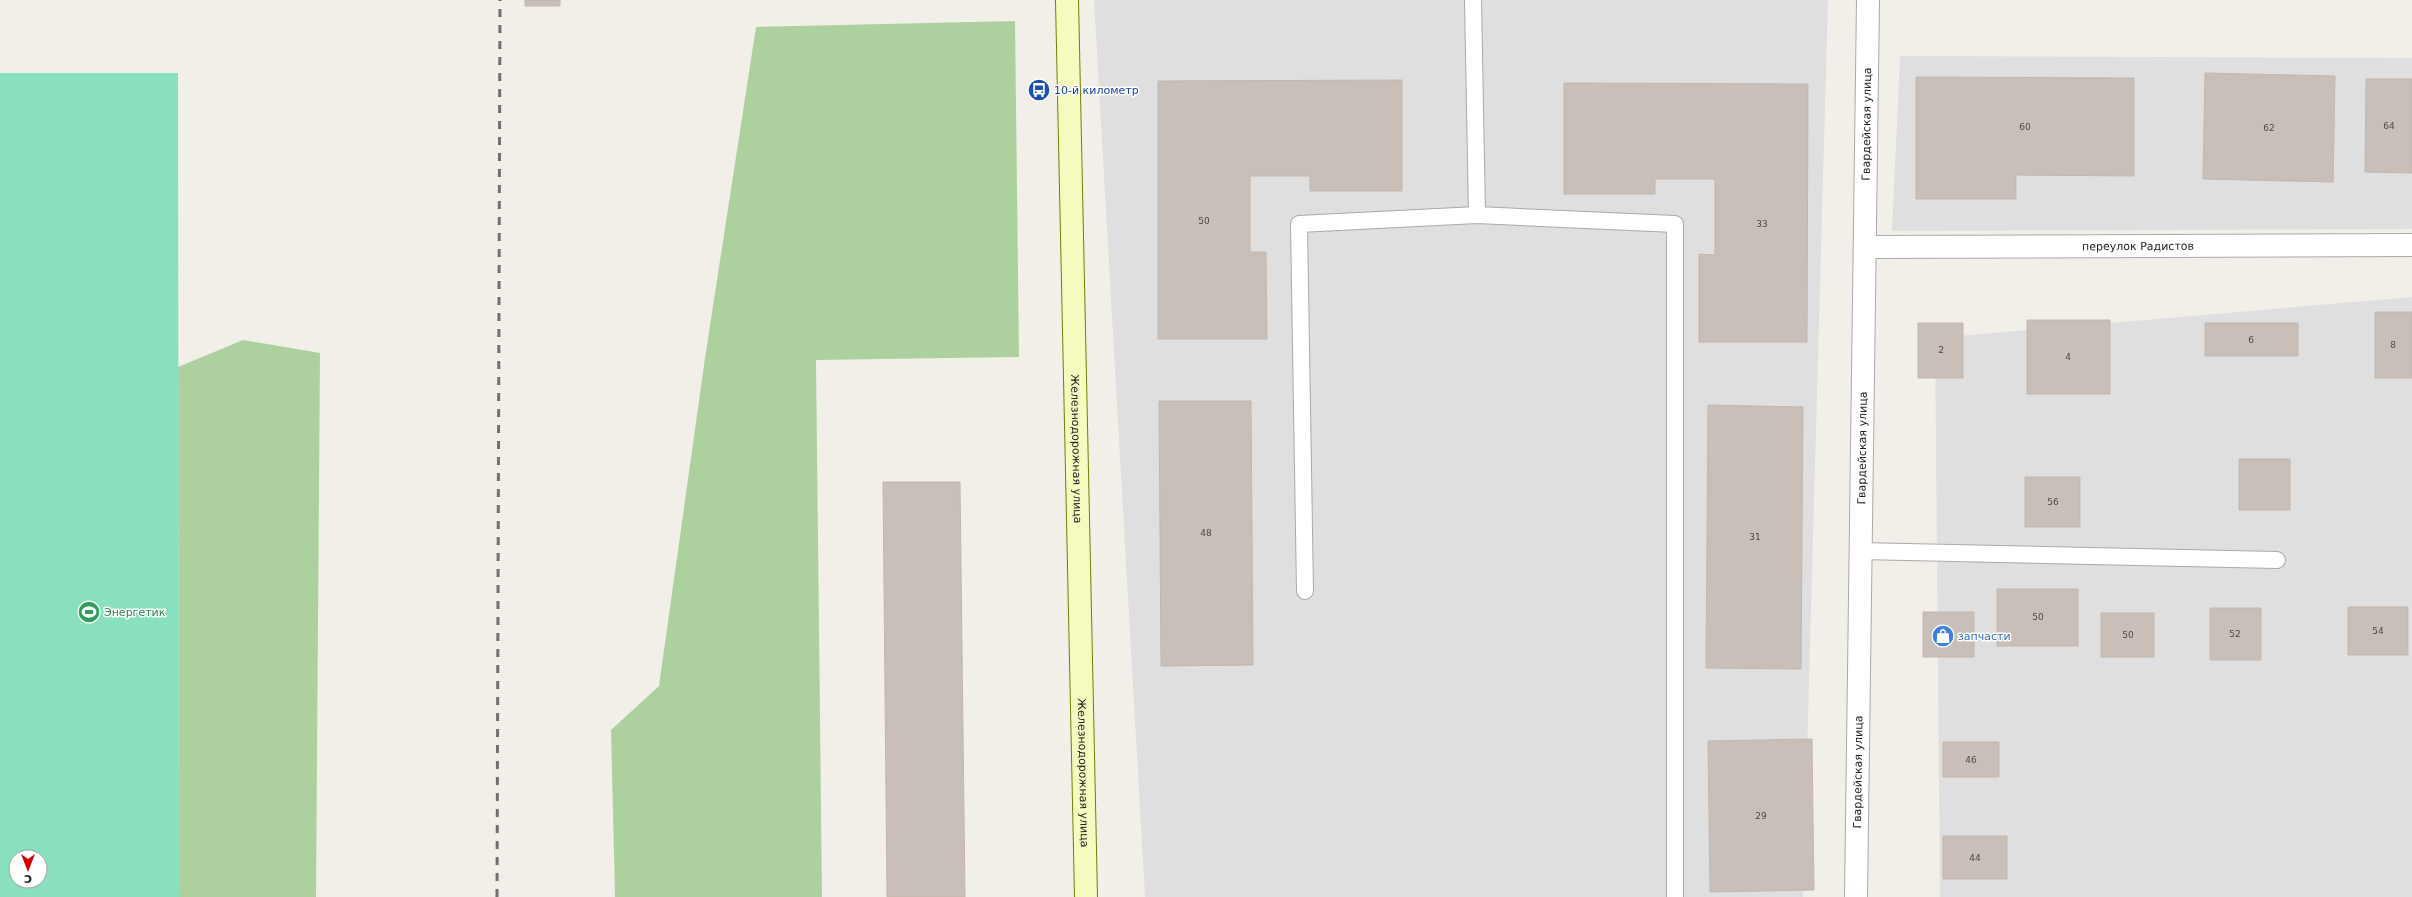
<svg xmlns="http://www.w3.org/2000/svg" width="2412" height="897" viewBox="0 0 2412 897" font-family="'DejaVu Sans',sans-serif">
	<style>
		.residential { fill: #e0dfdf }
		.forest { fill: #add19e }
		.pitch { fill: #88e0be; fill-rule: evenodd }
		.building { fill: #c7bfb8; stroke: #c4b6ab }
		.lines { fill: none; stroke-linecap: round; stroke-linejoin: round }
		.lane-casing { stroke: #a9a9a9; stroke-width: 18 }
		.street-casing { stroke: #a9a9a9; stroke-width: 24 }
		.secondary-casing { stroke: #707d05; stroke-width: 24 }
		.lane { stroke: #fff; stroke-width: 16 }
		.street { stroke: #fff; stroke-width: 22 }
		.secondary { stroke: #f7fabf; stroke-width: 22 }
		.rail { stroke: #707070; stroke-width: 3; stroke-dasharray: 8 8; stroke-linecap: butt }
		.labels { text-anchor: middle; stroke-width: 3; stroke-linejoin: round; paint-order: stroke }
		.number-label { font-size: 9px; fill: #4b4948 }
		.transit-label { font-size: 11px; fill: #164399; stroke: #fff; text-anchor: start }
		.street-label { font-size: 11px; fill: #222; stroke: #fff }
		.leisure-label { font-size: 11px; fill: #27864d; stroke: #fff; text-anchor: start }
		.shop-label { font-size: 11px; fill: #366cbe; stroke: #fff; text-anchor: start }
	</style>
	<rect width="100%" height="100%" fill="#f2efe9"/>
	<!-- residential -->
	<path class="residential" d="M1094 0H1828L1803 897H1145Z
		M1900 56 2412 58V229L1892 231Z
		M2412 297V897H1940L1935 338Z"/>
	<!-- forest -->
	<path class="forest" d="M1015 21 1019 357 816 360 822 897H615L611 730 659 686 705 358 756 27Z
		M243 340 320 353 316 897H179L178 367Z"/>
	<!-- pitch -->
	<path class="pitch" d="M0 73H178L179 897H0ZM16 857H40V881H16Z"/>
	<!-- building -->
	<path class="building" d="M525 0H560V6H525Z
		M2205 73 2335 76 2333 182 2203 179Z
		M1916 77 2134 78V176L2016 175V199H1916Z
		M2366 79H2412V173L2365 172Z
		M1402 80V191H1310V176H1250V252H1266L1267 339H1158V81Z
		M1564 83 1808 84 1807 342H1699V254L1715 255V179H1655V194H1564Z
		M2375 312H2412V378H2375Z
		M2027 320H2110V394H2027Z
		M1918 323H1963V378H1918Z
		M2205 323H2298V356H2205Z
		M1159 401H1251L1253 665 1161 666Z
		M1708 405 1803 407 1801 669 1706 668Z
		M2239 459H2290V510H2239Z
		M2025 477H2080V527H2025Z
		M883 482H960L965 897H887Z
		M1997 589H2078V646H1997Z
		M2348 607H2408V655H2348Z
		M2210 608H2261V660H2210Z
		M1923 612H1974V657H1923Z
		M2101 613H2154V657H2101Z
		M1812 739 1814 890 1710 892 1708 741Z
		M1943 742H1999V777H1943Z
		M1943 836H2007V879H1943Z"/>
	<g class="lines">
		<!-- lane casing -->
		<g class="lane-casing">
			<path id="lane" d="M1473 0 1477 215
				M1860 551 2277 560
				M1305 591 1299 224 1477 215 1675 224V897"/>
		</g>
		<!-- street casing -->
		<g class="street-casing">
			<g id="street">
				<path id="s1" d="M1865 247 2412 245"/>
				<path id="s2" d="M1856 897 1868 0"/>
			</g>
		</g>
		<!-- secondary casing -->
		<g class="secondary-casing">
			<g id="secondary">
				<path id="s3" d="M1067 0 1086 897"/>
			</g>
		</g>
		<!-- lane -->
		<use href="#lane" class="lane"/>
		<!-- street -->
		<use href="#street" class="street"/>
		<!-- secondary -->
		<use href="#secondary" class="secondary"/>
		<!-- rail -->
		<path class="rail" d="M497 897 500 0"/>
	</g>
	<!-- icons -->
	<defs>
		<g id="bus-disc" transform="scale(1.15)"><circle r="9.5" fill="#1a4fb4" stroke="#fff"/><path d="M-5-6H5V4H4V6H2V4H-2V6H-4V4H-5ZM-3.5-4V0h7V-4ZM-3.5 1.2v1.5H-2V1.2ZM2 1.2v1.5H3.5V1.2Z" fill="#fff"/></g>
		<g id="stadium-disc" transform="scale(1.15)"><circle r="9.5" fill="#2e9e5b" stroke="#fff"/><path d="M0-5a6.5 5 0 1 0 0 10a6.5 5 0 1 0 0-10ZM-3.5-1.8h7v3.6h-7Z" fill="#fff"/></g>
		<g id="shop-disc" transform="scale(1.15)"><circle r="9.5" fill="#3f7fe0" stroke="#fff"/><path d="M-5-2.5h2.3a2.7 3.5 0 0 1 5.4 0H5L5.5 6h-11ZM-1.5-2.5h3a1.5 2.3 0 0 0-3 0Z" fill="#fff"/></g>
	</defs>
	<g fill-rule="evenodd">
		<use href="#bus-disc" x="1039" y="90"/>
		<use href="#stadium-disc" x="89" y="612"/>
		<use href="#shop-disc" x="1943" y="636"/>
	</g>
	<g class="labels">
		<!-- number labels -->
		<g class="number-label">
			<text x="2389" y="129">64</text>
			<text x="2025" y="130">60</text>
			<text x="2269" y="131">62</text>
			<text x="1204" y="224">50</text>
			<text x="1762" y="227">33</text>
			<text x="2251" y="343">6</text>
			<text x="2393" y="348">8</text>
			<text x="1941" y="353">2</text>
			<text x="2068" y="360">4</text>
			<text x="2053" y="505">56</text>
			<text x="1206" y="536">48</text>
			<text x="1755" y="540">31</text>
			<text x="2038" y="620">50</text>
			<text x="2378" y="634">54</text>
			<text x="2235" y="637">52</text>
			<text x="2128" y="638">50</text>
			<text x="1971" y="763">46</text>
			<text x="1761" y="819">29</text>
			<text x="1975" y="861">44</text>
		</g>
		<!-- transit labels -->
		<g class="transit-label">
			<text x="1054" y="94">10-й километр</text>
		</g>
		<!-- street labels -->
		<g class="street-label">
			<text dy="4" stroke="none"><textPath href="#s2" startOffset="773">Гвардейская улица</textPath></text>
			<text dy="4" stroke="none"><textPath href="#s1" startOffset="273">переулок Радистов</textPath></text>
			<text dy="4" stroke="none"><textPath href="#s3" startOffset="449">Железнодорожная улица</textPath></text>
			<text dy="4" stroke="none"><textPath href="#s2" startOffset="449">Гвардейская улица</textPath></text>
			<text dy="4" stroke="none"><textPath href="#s3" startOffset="773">Железнодорожная улица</textPath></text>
			<text dy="4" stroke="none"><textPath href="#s2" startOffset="125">Гвардейская улица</textPath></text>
		</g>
		<!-- leisure labels -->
		<g class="leisure-label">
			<text x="104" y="616">Энергетик</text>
		</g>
		<!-- shop labels -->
		<g class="shop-label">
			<text x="1958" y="640">запчасти</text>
		</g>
	</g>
	<!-- north arrow -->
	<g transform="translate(28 869) rotate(180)"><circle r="19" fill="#ffffff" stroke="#a7a7a7"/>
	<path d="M0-3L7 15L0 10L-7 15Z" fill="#d40000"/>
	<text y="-6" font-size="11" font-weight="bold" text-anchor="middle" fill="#222222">С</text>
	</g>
</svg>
